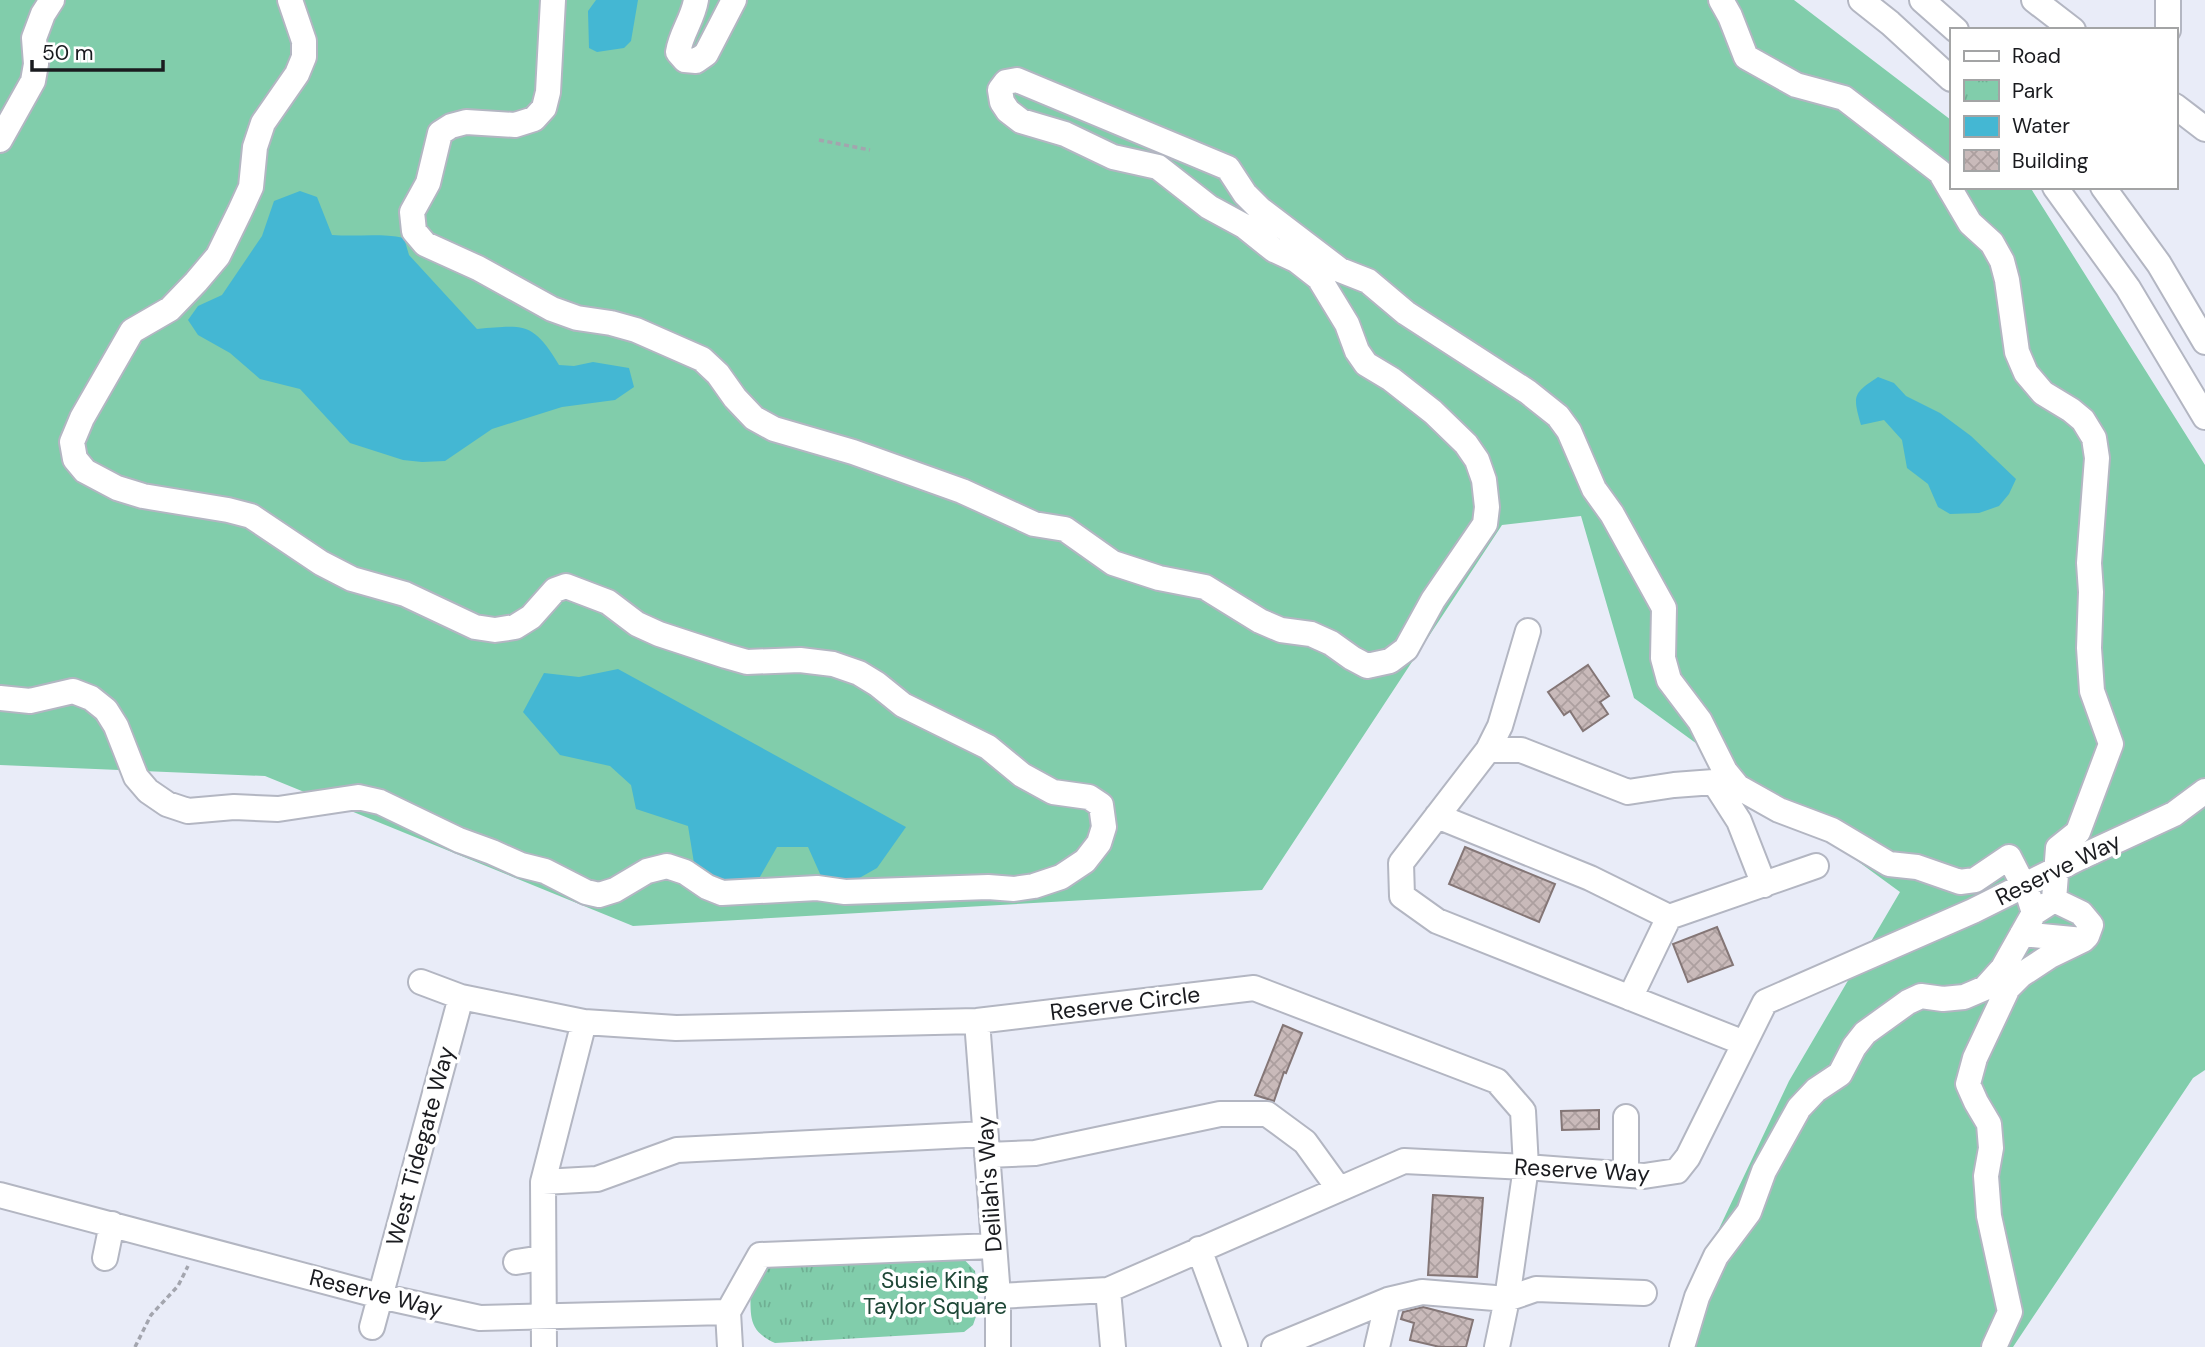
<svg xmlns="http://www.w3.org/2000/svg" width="2205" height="1347" viewBox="0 0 2205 1347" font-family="'DM Sans',sans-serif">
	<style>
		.grass { fill: #81cdab }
		.park { fill: url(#park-tufts) }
		.water { fill: #44b7d3 }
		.building { fill: url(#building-cross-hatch); stroke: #847676; stroke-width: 2 }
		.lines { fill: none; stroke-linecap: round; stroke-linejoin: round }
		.minor-casing { stroke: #b3b6c2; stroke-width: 28 }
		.path { stroke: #a3a5ae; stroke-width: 3.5; stroke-dasharray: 5 3.5; stroke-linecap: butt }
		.minor { stroke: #fff; stroke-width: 24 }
		.labels { text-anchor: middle; stroke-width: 7; stroke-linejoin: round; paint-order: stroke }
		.street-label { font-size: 23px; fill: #1a1b1f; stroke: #fff }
		.park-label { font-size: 23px; fill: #1f4837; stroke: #fff }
	</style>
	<defs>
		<pattern id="park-tufts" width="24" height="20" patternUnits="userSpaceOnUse" patternTransform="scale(1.75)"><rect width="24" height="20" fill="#81cdab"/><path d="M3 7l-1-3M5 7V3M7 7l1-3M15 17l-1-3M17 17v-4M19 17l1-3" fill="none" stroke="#6faf93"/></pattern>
		<pattern id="building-cross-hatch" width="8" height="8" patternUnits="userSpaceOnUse" patternTransform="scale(1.75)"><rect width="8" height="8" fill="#c9baba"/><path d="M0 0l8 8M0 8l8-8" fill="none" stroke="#ac9f9f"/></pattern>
	</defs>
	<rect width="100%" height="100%" fill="#e9ecf8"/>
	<!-- grass -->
	<path class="grass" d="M0 0H1794L1951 120V187H2030L2205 465V1070L2193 1078 2013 1347H1673L1698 1273 1789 1081 1900 892 1634 698 1581 516 1502 525 1262 890 633 926 265 776 0 765Z"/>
	<!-- park -->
	<path class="park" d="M959 1254 975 1271 979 1308 973 1325 964 1332 775 1343C745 1329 752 1314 750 1284L768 1264Z"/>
	<!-- water -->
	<path class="water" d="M596 0H638L631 41 624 48 597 52 589 48 588 11Z
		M300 191 317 197 332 235C357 237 380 233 404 238L409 255 477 329C525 325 533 322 559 365L574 366 593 362 629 368 634 387 615 400 562 407 492 429 445 461 422 462 403 460 350 443 300 389 260 379 230 353 198 335 188 320 198 306 222 295 262 236 274 201Z
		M1878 377 1894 383 1906 396 1940 413 1971 436 2016 479 2009 494 1999 506 1979 513 1950 514 1938 507 1928 484 1907 468 1902 440 1884 420 1861 425C1853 396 1852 394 1878 377Z
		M618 669 906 827 877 868 854 881 821 876 808 847H777L757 882 722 884 694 863 688 826 636 809 631 785 610 766 560 755 523 712 544 673 579 677Z"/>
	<!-- building -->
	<path class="building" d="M1588 665 1609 696 1600 702 1608 714 1583 731 1570 711 1564 715 1548 692Z
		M1465 847 1555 884 1539 922 1449 884Z
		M1717 927 1733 965 1688 982 1673 944Z
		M1283 1025 1302 1033 1286 1073 1284 1072 1274 1101 1255 1095Z
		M1599 1110V1129L1562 1130 1561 1111Z
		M1433 1195 1483 1198 1477 1277 1428 1275Z
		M1423 1307 1473 1320 1466 1347H1440L1410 1340 1414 1323 1401 1319 1403 1312Z"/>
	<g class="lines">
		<!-- minor casing -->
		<g class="minor-casing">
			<path id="minor" d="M553 0 548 92 544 108 534 119 515 125 466 122 451 126 440 133 428 183 412 212 414 231 425 244 478 268 552 309 577 318 611 323 636 330 702 359 718 374 735 398 754 418 774 429 853 452 962 491 1034 524 1065 529 1113 563 1159 578 1205 587 1260 621 1281 630 1311 634 1331 643 1352 658 1367 666 1390 661 1406 649 1433 600 1485 524 1487 507 1484 480 1477 460 1466 444 1433 412 1391 379 1366 364 1357 351 1347 324 1319 278 1296 260 1274 250 1244 226 1209 207 1158 167 1113 157 1065 134 1021 121 1008 111 1002 102 1000 90 1006 82 1017 80 1228 168 1245 194 1260 209 1340 270 1368 281 1406 313 1528 392 1558 416 1569 431 1594 489 1612 514 1664 608 1663 658 1669 680 1700 721 1725 771 1738 787 1779 810 1832 830 1889 864 1917 867 1960 882 1975 880 2009 857 2028 894 2034 913
				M696 0C693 19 681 33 678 52L685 60 696 61 706 54 734 0
				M1721 0 1730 16 1746 57 1796 85 1844 98 1940 172 1970 223 1992 243 2002 261 2007 280 2017 352 2026 373 2043 393 2071 410 2083 420 2094 438 2097 458 2089 563 2091 592 2089 648 2092 691 2111 744 2078 832 2058 848 2054 900
				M1861 0 1890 23 1951 79
				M1922 0 1956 30
				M2034 0 2073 30
				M2168 0V30
				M2175 106 2205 129
				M0 140 33 81 36 64 34 38 43 14 52 0
				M2055 187 2128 288 2205 417
				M2103 187 2159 264 2205 342
				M0 698 30 701 73 691 91 698 106 710 116 726 136 777 148 791 167 804 188 811 234 807 278 809 358 797 380 802 459 840 492 852 521 865 545 871 586 892 599 895 615 890 647 871 667 866 685 872 707 887 722 893 817 888 845 892 988 887 1014 889 1034 886 1061 877 1085 861 1099 843 1104 827 1101 805 1089 797 1053 792 1022 775 988 747 903 705 877 684 859 673 833 664 800 660 747 662 726 656 659 634 637 624 608 602 566 586 555 590 531 617 515 627 495 630 475 627 405 594 352 579 321 563 251 516 228 510 143 496 117 488 85 471 75 459 72 442 82 418 132 331 170 309 196 282 218 256 240 211 251 187 255 147 263 123 297 74 304 57V41L290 0
				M1488 750 1500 726 1528 631
				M1437 816 1590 878 1669 917
				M2022 934 2083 940
				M421 982 461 997 584 1022 676 1028 977 1021 1254 988 1497 1081 1523 1111 1526 1167 1507 1299 1497 1347
				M1630 998 1669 917 1816 866
				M977 1021 998 1296V1347
				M1744 1043 1437 921 1402 896 1401 863 1488 750H1521L1628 792 1674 785 1714 782 1739 821 1764 885
				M987 1155 1035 1153 1220 1114H1267L1305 1142 1339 1189
				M1626 1174V1117
				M543 1182 597 1179 677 1150 985 1134
				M0 1195 380 1296 480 1318 728 1312 730 1347
				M1199 1249 1235 1347
				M105 1258 112 1224
				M516 1262 542 1258
				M1108 1290 1113 1347
				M998 1296 1108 1290 1404 1161 1526 1167 1644 1176 1677 1171 1688 1157 1765 1002 1973 911 2079 858 2174 814 2205 791
				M728 1312 760 1255 994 1246
				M372 1327 461 997
				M544 1347 543 1182 584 1022
				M1274 1347 1388 1300 1422 1292 1507 1299 1536 1289 1644 1293
				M1377 1347 1388 1300
				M1682 1347 1697 1297 1716 1256 1749 1212 1764 1171 1799 1108 1816 1090 1840 1074 1854 1047 1865 1033 1908 1002 1921 996 1943 999 1964 997 1985 988 2003 968 2034 913 2048 904
				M1994 1347 2010 1312 1989 1216 1986 1176 1991 1148 1989 1124 1976 1102 1968 1084 1975 1058 2008 988 2021 975 2050 956 2083 940 2087 936 2091 925 2081 913 2054 900"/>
		</g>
		<!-- path -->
		<path class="path" d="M819 140 870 150
			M135 1347 151 1315 178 1286 188 1266"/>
		<!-- minor -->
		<use href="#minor" class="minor"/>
	</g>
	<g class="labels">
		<!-- street labels -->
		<g class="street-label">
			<text transform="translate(2058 869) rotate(-26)" y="8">Reserve Way</text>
			<text transform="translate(1125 1003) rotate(-7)" y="8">Reserve Circle</text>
			<text transform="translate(420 1146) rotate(-75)" y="8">West Tidegate Way</text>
			<text transform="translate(1582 1170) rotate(3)" y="8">Reserve Way</text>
			<text transform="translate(989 1184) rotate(-94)" y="8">Delilah's Way</text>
			<text transform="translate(376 1293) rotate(14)" y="8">Reserve Way</text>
		</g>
		<!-- park labels -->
		<g class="park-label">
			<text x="935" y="1288">Susie King<tspan x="935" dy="26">Taylor Square</tspan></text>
		</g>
	</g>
	<!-- legend -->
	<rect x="1950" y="28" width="228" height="161" fill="#ffffff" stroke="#a3a4a5" stroke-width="2"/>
	<rect x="1964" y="51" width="35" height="10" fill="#ffffff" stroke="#a3a4a5" stroke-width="2"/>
	<text x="2012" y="63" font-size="21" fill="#1a1b1f">Road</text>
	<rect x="1964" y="80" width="35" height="21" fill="url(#park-tufts)" stroke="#a3a4a5" stroke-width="2"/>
	<text x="2012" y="98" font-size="21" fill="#1a1b1f">Park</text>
	<rect x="1964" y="116" width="35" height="21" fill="#44b7d3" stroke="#a3a4a5" stroke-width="2"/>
	<text x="2012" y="133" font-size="21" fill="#1a1b1f">Water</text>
	<rect x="1964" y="150" width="35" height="21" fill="url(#building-cross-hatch)" stroke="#a3a4a5" stroke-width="2"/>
	<text x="2012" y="168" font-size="21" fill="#1a1b1f">Building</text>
	<!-- scale -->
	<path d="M32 60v10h131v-10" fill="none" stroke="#1a1b1f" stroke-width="3.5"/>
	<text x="42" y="60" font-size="21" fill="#1a1b1f" stroke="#ffffff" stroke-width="5" paint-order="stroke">50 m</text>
</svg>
